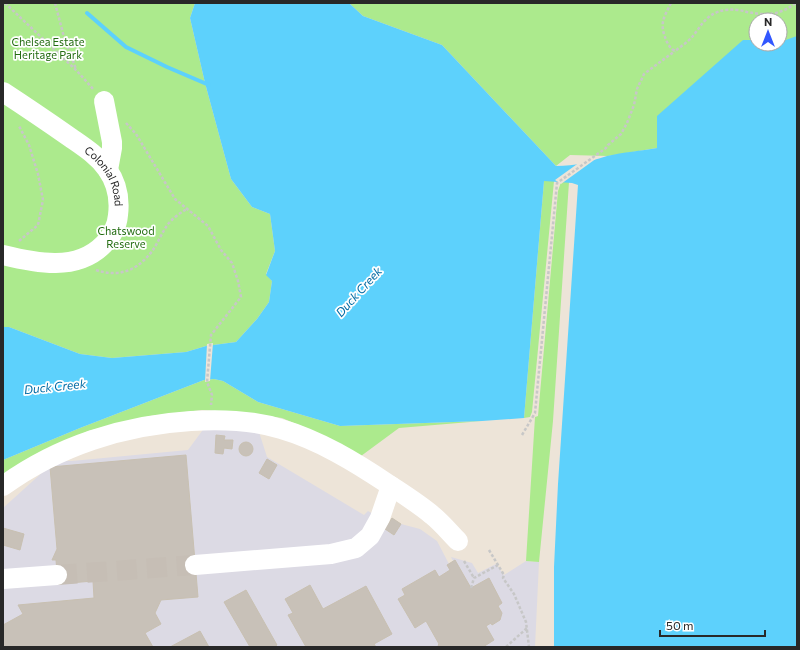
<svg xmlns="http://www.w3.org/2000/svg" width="800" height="650" viewBox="0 0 800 650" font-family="Commissioner,sans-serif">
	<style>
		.industrial { fill: #dcdae4 }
		.green { fill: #acea8d; fill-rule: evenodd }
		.water { fill: #5dd1fc }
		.pier { fill: #ede4d8 }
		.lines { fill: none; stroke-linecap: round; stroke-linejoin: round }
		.stream { stroke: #5dd1fc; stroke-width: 4 }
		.building { fill: #c8c1b8; stroke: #c8c0b1 }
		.minor-tunnel { stroke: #c6beb5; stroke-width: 20; stroke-dasharray: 20 10; stroke-linecap: butt }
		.path { stroke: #c7c7c7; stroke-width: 2.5; stroke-dasharray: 3 2; stroke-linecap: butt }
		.minor { stroke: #fff; stroke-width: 20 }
		.labels { text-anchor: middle; stroke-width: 3.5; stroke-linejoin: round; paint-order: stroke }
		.park-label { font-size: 11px; fill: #236c11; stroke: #fff }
		.street-label { font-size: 11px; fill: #282828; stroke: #fff }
		.water-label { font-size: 12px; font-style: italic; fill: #006ba4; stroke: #fff }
	</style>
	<rect width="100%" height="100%" fill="#ede4d8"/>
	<!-- industrial -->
	<path class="industrial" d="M205 427 259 432 267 457 364 515 368 511 389 523 392 518 401 524 420 529 437 541 449 564 453 561 451 557 472 563 478 573 496 564 504 575 526 561 539 562 535 647H3V508L55 461H72L188 450Z"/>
	<!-- green -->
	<path class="green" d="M3 3H195L190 18 205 83 231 179 252 207 270 214 275 251 266 274 272 281 269 302 257 319 236 342 206 346 186 352 112 358 80 354 9 327H3Z
		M349 3H797V202L657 148 608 156 570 155 556 166 442 45 363 16ZM756 20H780V44H756Z
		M544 181H554L532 412 530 417 524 418Z
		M561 182H569L553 421 539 562 526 561 535 417 538 416 558 191Z
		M214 379 223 381 258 402 340 426 482 421 399 428 361 456 320 434 282 418 247 413 202 410 150 416 88 431 3 476V460L80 428 204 380Z"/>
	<!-- water -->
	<path class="water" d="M195 3H349L363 16 442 45 556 166C577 166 587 162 607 156 623 152 641 151 657 148V116L743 40H756V44H780V42L797 36V647H554V567L558 484 578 185 572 183 544 181 524 418 482 421 340 426 258 402 223 381 214 379 204 380 80 428 3 460V327H9L80 354 112 358 186 352 206 346 236 342 257 319 269 302 272 281 266 275 275 251 270 214 252 207 231 179 205 83 190 18Z"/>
	<!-- pier -->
	<path class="pier" d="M597 158 561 184 555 180 580 162Z
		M213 343 210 381 205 382 207 344Z"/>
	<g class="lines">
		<!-- stream -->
		<path class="stream" d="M87 13 126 47 167 67 209 85"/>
	</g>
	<!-- building -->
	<path class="building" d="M216 435 225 436 224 440H233L232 449 224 448 223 454 215 453Z
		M239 449a7 7 0 1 1 14 0a7 7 0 1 1-14 0Z
		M186 455 198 597 161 600 155 613 161 624 145 633 153 647H3V625L23 614 18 605 94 598 93 581 58 584 56 560H52L57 549 50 467Z
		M267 459 277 465 269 479 259 473Z
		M392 518 401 524 394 535 385 529Z
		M3 528 24 534 20 550 3 545Z
		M455 560 471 588 489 578 502 603 498 606 502 613 500 620 492 625 491 623 486 626 494 640 483 647H439L438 645 439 644 426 621 415 628 398 599 405 595 402 589 435 570 439 577 450 570 447 565Z
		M310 585 323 609 366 586 392 634 374 644 376 647H306L288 615 293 613 285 599Z
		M246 590 277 645 274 647H250L224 602Z
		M200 631 209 647H170Z"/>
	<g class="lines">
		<!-- minor-tunnel -->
		<path class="minor-tunnel" d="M57 575 195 565"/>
		<!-- path -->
		<path class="path" d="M5 3 77 71 93 89
			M55 3 64 37 76 69
			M671 3C663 19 659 24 667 42 669 46 671 49 675 51 679 48 683 45 687 42 701 30 703 13 726 10 733 9 741 10 747 12 768 16 779 15 796 3
			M126 123 136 134 175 199 208 226 221 250 232 263 238 281 241 297 211 335 207 382 212 395 211 405
			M19 241 38 225 43 200 38 174 29 145 19 126
			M96 270C116 277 134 272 148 256 156 248 160 236 166 227 171 219 180 213 187 209
			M522 435 535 413 557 183 606 148 608 145 621 134 627 123 634 105 637 89 644 74 675 51
			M489 550 504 575 503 578 514 594 526 622 529 647
			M464 561 474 578
			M471 588 474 578 498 565
			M506 647 527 628"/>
		<!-- minor -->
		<g class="minor">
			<path id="s1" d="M3 92C26 107 48 122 71 138 84 147 98 156 107 169 117 183 120 199 118 215 117 227 112 236 104 244 77 272 36 263 3 255"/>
			<path d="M104 101 112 142V148L108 170"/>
			<path d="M3 486C58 446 124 425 191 421 221 419 252 420 281 429 319 440 355 462 388 484 403 494 419 504 432 515 442 523 450 533 458 541"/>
			<path d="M195 565 331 554 356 548 370 536 380 518 391 486"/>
			<path d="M3 579 57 575"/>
		</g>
	</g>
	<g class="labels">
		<!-- park labels -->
		<g class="park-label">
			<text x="48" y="46">Chelsea Estate<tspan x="48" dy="13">Heritage Park</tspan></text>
			<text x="126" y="235">Chatswood<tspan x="126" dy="13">Reserve</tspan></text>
		</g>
		<!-- street labels -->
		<g class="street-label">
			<text dy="4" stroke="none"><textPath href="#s1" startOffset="135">Colonial Road</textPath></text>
		</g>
		<!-- water labels -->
		<g class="water-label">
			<text transform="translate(359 292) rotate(-48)" y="4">Duck Creek</text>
			<text transform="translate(55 387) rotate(-6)" y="4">Duck Creek</text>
		</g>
	</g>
	<!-- border -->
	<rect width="800" height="650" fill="none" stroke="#282828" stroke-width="8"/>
	<!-- north arrow -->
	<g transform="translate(768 32)"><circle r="19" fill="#ffffff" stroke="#a9a9a9"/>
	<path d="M0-3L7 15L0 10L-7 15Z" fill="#3257ff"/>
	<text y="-6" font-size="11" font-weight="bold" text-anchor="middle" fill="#282828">N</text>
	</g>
	<!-- scale -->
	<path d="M660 630v6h105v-6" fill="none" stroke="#282828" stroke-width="2"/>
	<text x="666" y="630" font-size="12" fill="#282828" stroke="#ffffff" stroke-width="3" paint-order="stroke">50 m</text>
</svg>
